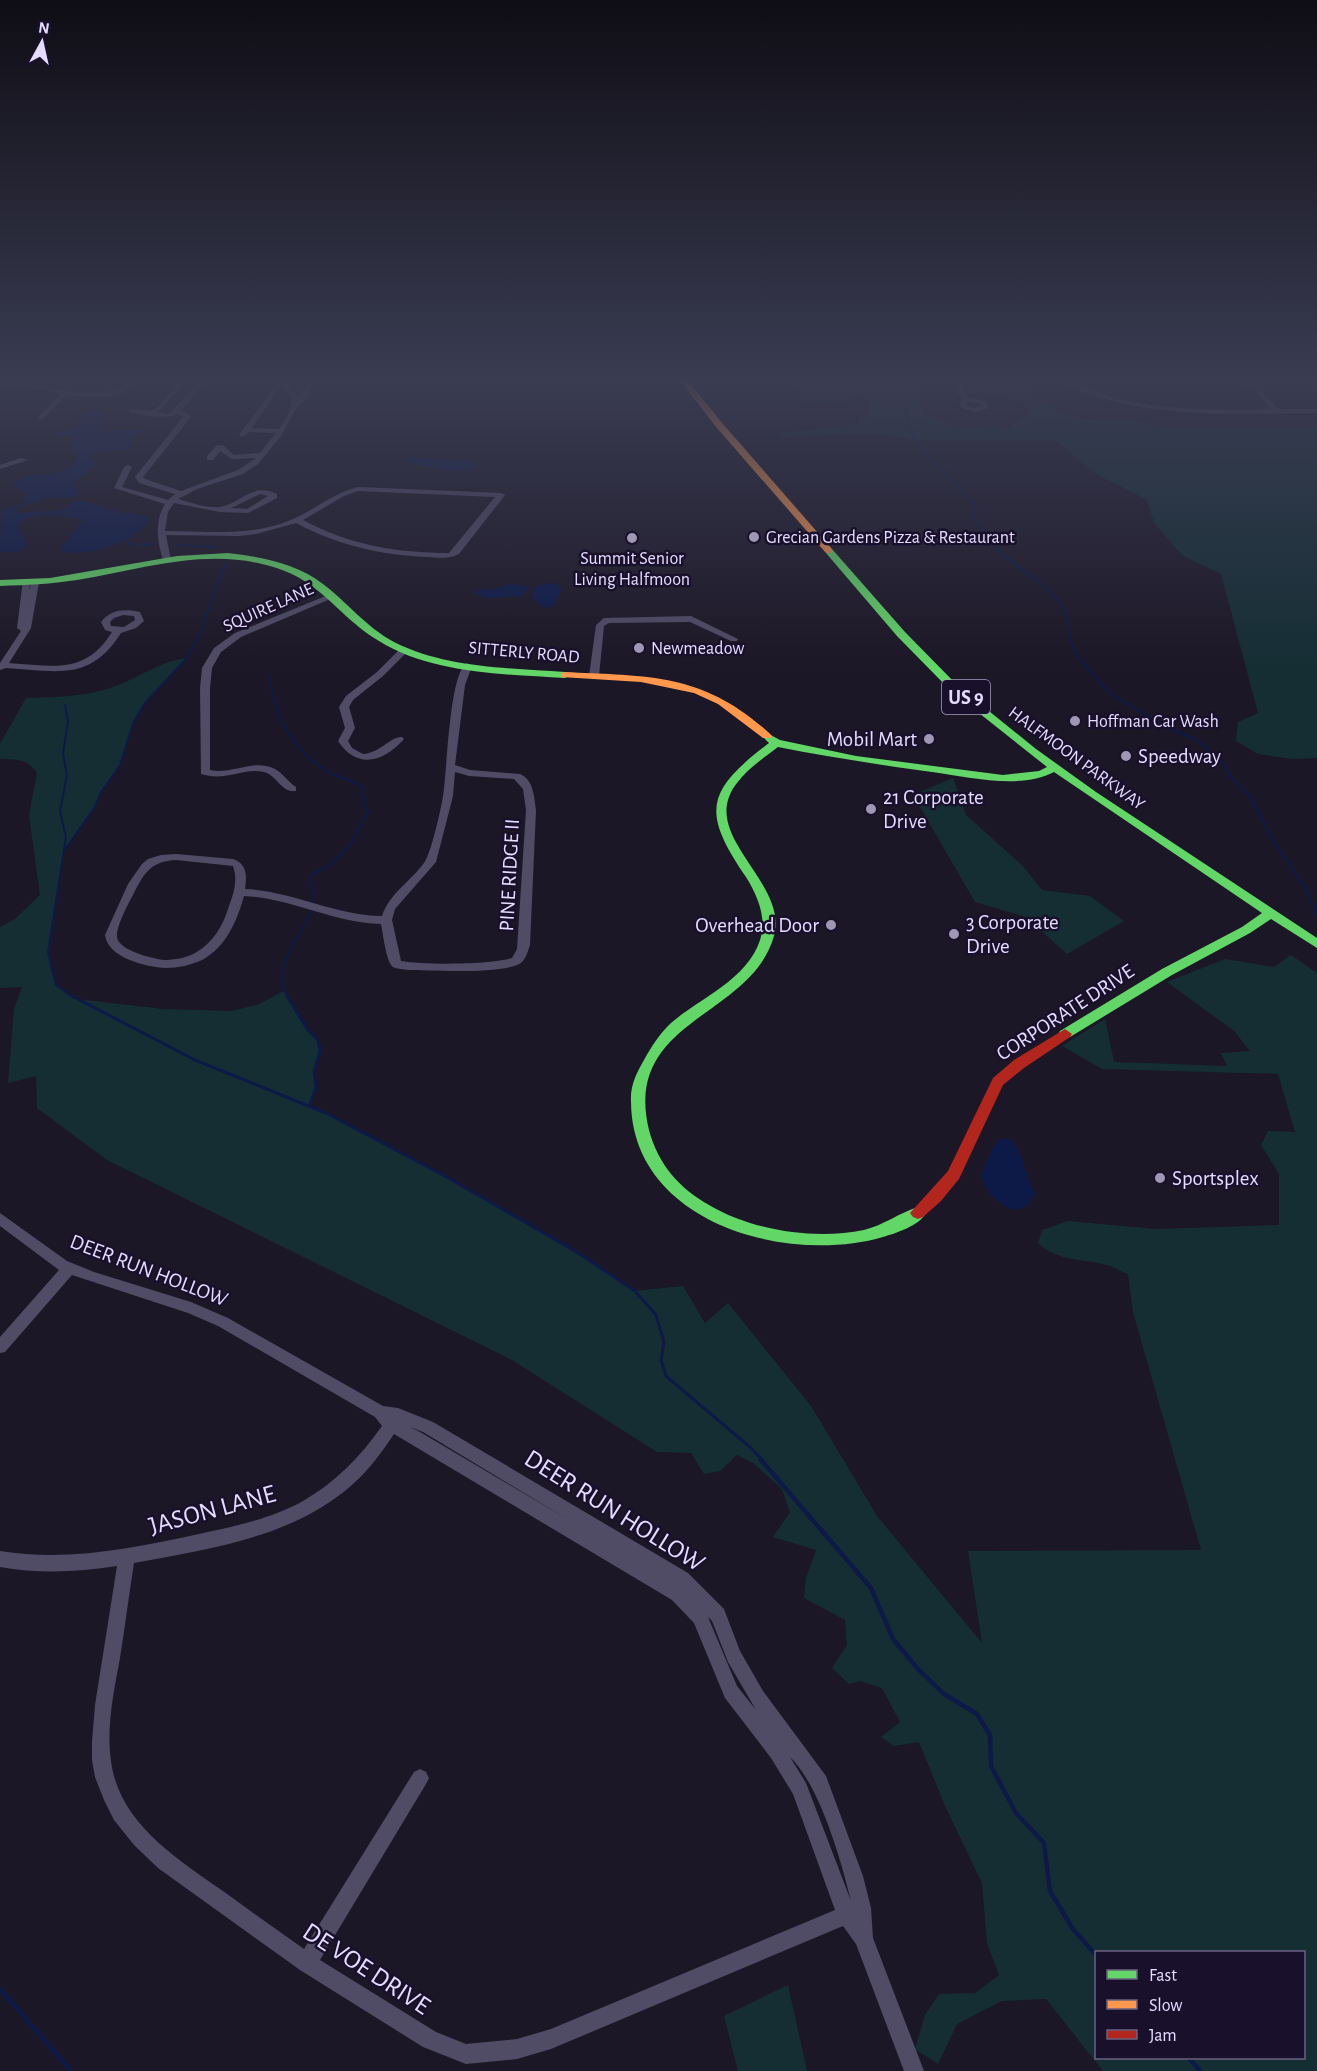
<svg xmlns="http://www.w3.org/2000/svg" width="1317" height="2071" viewBox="0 0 1317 2071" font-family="'Alegreya Sans',sans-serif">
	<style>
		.green { fill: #152e34; fill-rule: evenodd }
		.water { fill: #0d1a48 }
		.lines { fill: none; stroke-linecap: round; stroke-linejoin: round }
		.stream-far2 { stroke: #0d1a48; stroke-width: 2 }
		.stream-far1 { stroke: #0d1a48; stroke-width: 3 }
		.stream { stroke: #0d1a48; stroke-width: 4.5 }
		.street { fill: #514c66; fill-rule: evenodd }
		.fast { fill: #63d668; fill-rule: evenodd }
		.slow { fill: #ff974d; fill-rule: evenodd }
		.jam { fill: #b3261e; fill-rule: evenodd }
		.poi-dot { fill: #9f97b3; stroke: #19112c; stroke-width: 2 }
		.labels { text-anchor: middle; stroke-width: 5; stroke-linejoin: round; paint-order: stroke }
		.far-poi-label { font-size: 18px; fill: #e5dcff; stroke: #19112c; text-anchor: start }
		.far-street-label { font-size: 18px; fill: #e5dcff; stroke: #19112c }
		.shield { fill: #19112c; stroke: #a89fc0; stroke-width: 1.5 }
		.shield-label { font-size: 20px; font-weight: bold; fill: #e5dcff }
		.poi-label { font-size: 21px; fill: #e5dcff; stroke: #19112c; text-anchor: start }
		.street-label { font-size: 21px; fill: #e5dcff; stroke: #19112c }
		.near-street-label { font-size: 26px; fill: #e5dcff; stroke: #19112c }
	</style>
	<rect width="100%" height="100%" fill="#1c1726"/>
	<!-- green -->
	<path class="green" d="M760 377H871L888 383 899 378 898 377H916L917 393 927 415C959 430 963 428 997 425L1005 430 1031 413C1017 393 989 394 966 392L962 377C982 377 1028 369 1031 397L1042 403 1049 402 1055 410 1076 417 1093 420 1120 419 1171 428H1317V758L1292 759 1258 754 1236 741 1238 722 1258 713 1221 574 1183 556 1154 523 1147 500 1096 474 1055 440H915L887 435 845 434 780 437 782 433 857 424 869 414V402L859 396 840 402H804L799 397 803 393 789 382Z
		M187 658 145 703 134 721 120 765 100 793 95 807 64 850 49 952 51 971 56 985 76 999 163 1009 231 1011 257 1005 284 991 308 1030 318 1040 320 1051 314 1072 316 1088 310 1106 326 1113C431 1169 536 1225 634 1291L683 1286 705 1323 728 1303 811 1406 877 1516 982 1643 968 1551 1201 1550 1133 1312 1128 1274C1122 1272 1116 1268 1110 1266 1085 1258 1059 1263 1038 1243L1042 1230 1068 1221 1156 1229 1279 1225V1174L1261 1145 1268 1131 1295 1132 1278 1074 1102 1069 1062 1046 1105 1019 1114 1062 1227 1066 1221 1053 1250 1051 1234 1031 1167 982 1225 959 1274 967 1291 955 1317 973V2071H1103L1046 1999 1002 2001 957 2024 938 2064 915 2049 925 2015 939 1994 975 1993 999 1975 987 1943 982 1883 945 1806 919 1742 894 1746 881 1737 900 1722 882 1688 860 1681 849 1684 832 1668 847 1645 845 1620 804 1598 806 1578 816 1550 773 1537 790 1512 782 1489 753 1463 737 1455 720 1471 704 1474 691 1453 657 1452 512 1360 107 1160 37 1108 36 1076 8 1083 14 1009 22 987 0 988V927L15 919 40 895 29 815 37 773C27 758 17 760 0 759V744L26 698C56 697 89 697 118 685 142 676 161 661 187 658ZM1096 1952H1304V2058H1096Z
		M953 778 966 815 1022 865 1042 890 1090 896 1124 921 1067 954 1026 917 975 902 913 795Z
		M788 1985 807 2071H738L724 2016Z"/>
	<!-- water -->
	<path class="water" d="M94 409 106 413 100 426 104 432 131 429 141 431V434L136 436 126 451H99L92 454 90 459 96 463 95 466 75 482 79 495C69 500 64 497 54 497 43 498 35 505 24 503L26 493 12 485C33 465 64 485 78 455L72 450 73 437 59 436 55 433 76 428 82 414Z
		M408 457 467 461 473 462 477 466 469 472 438 469 402 460Z
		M75 501C87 500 99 506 111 510 122 514 136 513 148 517 141 542 86 558 62 551L61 548 82 521 81 519C66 516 27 511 18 525L26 542 24 549 17 552H0L1 510 12 507 20 513 61 510Z
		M556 583 562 591C556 598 557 607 545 608L532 598 533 591 538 585Z
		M509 584 529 586 528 589 523 596 488 598 474 593 481 589H495Z
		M1003 1138 1013 1141C1024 1157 1025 1175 1035 1193 1033 1196 1031 1202 1028 1205 1012 1220 985 1194 982 1178 981 1170 986 1163 989 1156 993 1147 995 1143 1003 1138Z"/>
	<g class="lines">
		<!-- stream-far2 -->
		<path class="stream-far2" d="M908 394C892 438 952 475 976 507L972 517 1002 554 1045 587 1063 606 1072 644 1078 657 1109 693 1169 728 1195 739 1220 759 1232 778 1250 796 1271 837 1306 889 1317 917
			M15 508 26 504
			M124 540 132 545 153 544
			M177 545 216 547
			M269 674C274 714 293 753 330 773 341 779 353 779 363 788L360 795 366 799 364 805 368 812C358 832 349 851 329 865 323 870 316 871 310 877 313 888 315 899 311 910 302 939 269 966 288 998
			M65 705 68 721 63 754 67 775 60 811 66 837 48 952 56 985 74 998
			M66 848 95 807 100 794 120 765 134 721 145 703 187 658 198 637 226 563"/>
		<!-- stream-far1 -->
		<path class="stream-far1" d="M72 996 195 1060 326 1113 445 1176 577 1252 635 1291 656 1315 664 1342 661 1360 666 1376 751 1448 763 1461
			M287 996 308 1030 318 1040 320 1051 314 1072 316 1088 309 1106"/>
		<!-- stream -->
		<path class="stream" d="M761 1460 871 1588 893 1639 918 1669 944 1694 977 1714 990 1735 991 1766 1016 1813 1044 1843 1050 1891 1073 1929 1096 1955
			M0 1989 71 2071
			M1189 2058 1200 2071"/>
		<!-- street -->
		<path class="street" d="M12 377H42L45 379 49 388 72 392H105L118 390 129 377H136C133 382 129 388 124 392 109 401 83 397 67 395L42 420 38 418 60 394 43 389 0 387V383L41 385 39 381 15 379Z
			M165 377 202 381 205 383 181 411 187 413 191 417 143 477 145 479 181 491 238 470 256 458 232 459 220 451 213 460H207V456L217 445H223L234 455 260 453 276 433 249 432 243 437 239 435 273 389 278 390 252 428 279 429C299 398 295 397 269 377 283 377 294 385 298 399L308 380 307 377H313L314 380 307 397 296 409 281 436 258 464 243 474 197 489 178 499C188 502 210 509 220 507 242 503 252 482 277 494V498L248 513 220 512 174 503 168 512 165 531C208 531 255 537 295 518 317 508 334 493 358 487L501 493 505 495 459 554C450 559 438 558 427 557 381 555 337 545 296 523L256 534 239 536 166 535 171 560 164 562C157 543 154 522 165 504L114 488 124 467 128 465 132 467 122 487 168 500 175 494 139 483 135 477 183 417 176 414C169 420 137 415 128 411L132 409 150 411 158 407 177 383ZM184 384 197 385 169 414 158 412ZM358 491 495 497 449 553C398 553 349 545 303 520L344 496ZM260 494 268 496 247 509 231 508Z
			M954 377H960L963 392 968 398 986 401 989 408 975 412 962 408 959 403 963 400 957 392ZM970 402 982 404 983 406 975 408 967 406 966 404Z
			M1055 377C1068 377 1077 384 1089 389 1098 393 1109 396 1119 399 1168 411 1220 410 1271 409L1255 390 1227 377C1250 377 1264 393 1278 409H1317V413C1243 413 1168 419 1096 396 1082 392 1066 386 1055 377Z
			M21 458 28 460 0 469V465Z
			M23 580 30 582 29 590 32 580 39 582 31 628 9 663C54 666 85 675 112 632L105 630 101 622C112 609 124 609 140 612L144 621 136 628 121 633C90 682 57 671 6 668L0 670V663L21 631 17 628ZM123 615 134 616 135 620 124 627 111 626 110 622 114 618Z
			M328 595 335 597 241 637 221 652 212 668 210 688V770C231 775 253 759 273 768 282 772 287 781 296 787V791C281 793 277 775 264 772 244 767 226 782 201 774L200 688 202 668 214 648 235 633Z
			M691 616 738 639 737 641H731L690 622 609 623 604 626 599 676 594 679 589 676 596 625 604 618Z
			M404 647 407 648V652L383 676 353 700 349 707 355 728 348 741 352 748 363 754C380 753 391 736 402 737L404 739C384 762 357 770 338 741L345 728 339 707 346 696 377 672 401 648Z
			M467 663 472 666 465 685 455 765 470 770 520 774C534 780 534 797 536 810L530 945C528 951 526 958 522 962 508 975 429 970 408 970 404 969 397 969 393 967 386 962 383 933 381 924 334 923 291 898 244 896 237 921 226 947 202 960 191 965 178 968 166 968 146 967 108 958 105 935L128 884 142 864 148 859 161 855 176 854 233 859C247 864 247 875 245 889 292 891 334 915 382 916 389 894 411 881 424 863 431 854 441 809 443 796 447 774 449 672 467 663ZM455 772 469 776 514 779 523 789 526 810 517 949 512 958C491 965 423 965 401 961L392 920 395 909 436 862 453 796ZM176 860 233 866C238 880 234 893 229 906 223 926 213 943 195 953 186 958 174 960 164 960 153 959 118 950 117 937 116 927 128 904 133 895 144 873 151 861 176 860Z
			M0 1213 67 1261 94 1272 191 1302 228 1318 383 1406 398 1408 433 1422 688 1573 724 1609 740 1651 763 1691 826 1776 863 1876 871 1908 873 1938 924 2071H904L856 1944 843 1926 551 2049 517 2059 466 2064 423 2047 300 1970 158 1868 134 1845 114 1820 104 1800 95 1777 92 1760V1742L95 1705 117 1566C78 1572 40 1574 0 1567V1551C68 1562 133 1548 199 1534 235 1526 271 1519 303 1501 336 1482 360 1457 382 1426L375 1417 218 1326 188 1313 72 1275 5 1352 0 1353V1337L59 1270 0 1226ZM410 1427 423 1432 569 1520 420 1432ZM394 1434 672 1600 694 1623 725 1698 771 1758 793 1794 835 1910 551 2029 517 2039 466 2044 436 2032 320 1960 426 1784 429 1778 426 1772 420 1769 414 1772 304 1949C277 1930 250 1911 223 1891 176 1858 119 1823 111 1761 106 1727 114 1691 120 1658 125 1626 129 1595 134 1563 210 1549 294 1537 353 1484 369 1470 382 1452 394 1434ZM708 1617 712 1621 728 1662 756 1710 737 1686ZM790 1757C820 1786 841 1860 851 1901L806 1783Z"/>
		<!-- fast -->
		<path class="fast" d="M826 549H832L905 632 958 686 1036 749 1096 792 1317 938V948L1271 919 1250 933 1172 975 1070 1037H1060L1058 1034 1060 1031 1162 969 1242 927 1262 913 1054 772C1021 790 968 777 932 772 880 765 829 757 778 747 764 758 748 768 737 783 696 835 789 881 774 936 751 1018 622 1019 649 1130 658 1164 679 1188 709 1205 753 1231 815 1240 864 1230 884 1225 899 1213 918 1207L923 1209 926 1213C919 1226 896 1233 883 1237 787 1265 632 1223 631 1102 630 1086 636 1074 644 1060 651 1047 660 1033 671 1023 701 997 754 977 762 932 765 913 756 893 746 877 701 811 706 791 769 743L762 736 767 733 780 740 856 756 1003 775 1039 771 1047 767 950 690 897 636 826 553Z
			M228 553C261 557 296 563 323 584 347 602 366 627 394 642 445 668 509 668 565 672L570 675 565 678C504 674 432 674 379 641 333 613 321 577 262 564 201 549 138 570 77 580 51 584 26 585 0 586V580L50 578 177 556Z"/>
		<!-- slow -->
		<path class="slow" d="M677 377H685L723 424 832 549V553H826L717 428Z
			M1299 377H1309L1317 380V385Z
			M565 672C636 676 692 672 751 718 758 724 766 729 772 736L771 738H763L718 704 694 693 641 682 561 677V673Z"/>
		<!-- jam -->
		<path class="jam" d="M1065 1029 1072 1034 1070 1037 1024 1068 1003 1085 959 1179 941 1201 923 1217 918 1219 913 1217 910 1213 948 1171 993 1078 1014 1060Z"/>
	</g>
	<!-- sky -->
	<linearGradient id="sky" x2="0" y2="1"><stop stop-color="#0f0d15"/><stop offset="0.57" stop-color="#3a3c52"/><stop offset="1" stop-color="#3a3c52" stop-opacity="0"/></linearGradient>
	<rect width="1317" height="667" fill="url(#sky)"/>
	<!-- markers -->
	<g class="poi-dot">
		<circle cx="754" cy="537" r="6"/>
		<circle cx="632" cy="538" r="6"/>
		<circle cx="639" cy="648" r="6"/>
		<circle cx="1075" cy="721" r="6"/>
		<circle cx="929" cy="739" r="6"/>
		<circle cx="1126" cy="756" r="6"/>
		<circle cx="871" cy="809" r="6"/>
		<circle cx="831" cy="925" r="6"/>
		<circle cx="954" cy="934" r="6"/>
		<circle cx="1160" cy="1178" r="6"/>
	</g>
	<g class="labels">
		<!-- far-poi labels -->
		<g class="far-poi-label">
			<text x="766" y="543">Grecian Gardens Pizza &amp; Restaurant</text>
			<text x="632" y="564" text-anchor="middle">Summit Senior<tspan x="632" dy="21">Living Halfmoon</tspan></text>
			<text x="651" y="654">Newmeadow</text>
			<text x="1087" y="727">Hoffman Car Wash</text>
		</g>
		<!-- far-street labels -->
		<g class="far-street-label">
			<text transform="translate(268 607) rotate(-24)" y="6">SQUIRE LANE</text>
			<text transform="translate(524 652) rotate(5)" y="6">SITTERLY ROAD</text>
			<text transform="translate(1077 758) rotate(36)" y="6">HALFMOON PARKWAY</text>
		</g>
		<!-- shield labels -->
		<rect class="shield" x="942" y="680" width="48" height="34" rx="4.5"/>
		<g class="shield-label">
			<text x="966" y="704">US 9</text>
		</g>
		<!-- poi labels -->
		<g class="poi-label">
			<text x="917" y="746" text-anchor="end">Mobil Mart</text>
			<text x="1138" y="763">Speedway</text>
			<text x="883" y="804">21 Corporate<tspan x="883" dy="24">Drive</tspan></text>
			<text x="966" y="929">3 Corporate<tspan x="966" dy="24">Drive</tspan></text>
			<text x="819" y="932" text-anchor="end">Overhead Door</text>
			<text x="1172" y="1185">Sportsplex</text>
		</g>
		<!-- street labels -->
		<g class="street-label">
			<text transform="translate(509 875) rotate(-87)" y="7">PINE RIDGE II</text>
			<text transform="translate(1065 1012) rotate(-33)" y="7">CORPORATE DRIVE</text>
			<text transform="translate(149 1270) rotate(21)" y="7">DEER RUN HOLLOW</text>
		</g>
		<!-- near-street labels -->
		<g class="near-street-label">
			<text transform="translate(212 1509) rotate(-15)" y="9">JASON LANE</text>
			<text transform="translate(615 1510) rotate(32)" y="9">DEER RUN HOLLOW</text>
			<text transform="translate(367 1968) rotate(33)" y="9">DE VOE DRIVE</text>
		</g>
	</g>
	<!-- legend -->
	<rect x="1095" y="1951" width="210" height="108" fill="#19112c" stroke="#6b6280" stroke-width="1.5"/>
	<rect x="1107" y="1970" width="30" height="9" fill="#63d668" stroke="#6b6280" stroke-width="1.5"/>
	<text x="1149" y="1981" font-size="18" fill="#e5dcff">Fast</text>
	<rect x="1107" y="2000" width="30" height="9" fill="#ff974d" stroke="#6b6280" stroke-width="1.5"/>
	<text x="1149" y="2011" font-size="18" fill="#e5dcff">Slow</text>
	<rect x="1107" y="2030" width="30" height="9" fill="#b3261e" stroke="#6b6280" stroke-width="1.5"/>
	<text x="1149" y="2041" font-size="18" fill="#e5dcff">Jam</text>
	<!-- north arrow -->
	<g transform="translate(42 42) rotate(8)" stroke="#19112c" stroke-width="4.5" paint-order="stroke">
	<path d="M0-4.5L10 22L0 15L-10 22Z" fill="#e5dcff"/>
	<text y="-9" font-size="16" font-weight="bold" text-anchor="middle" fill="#e5dcff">N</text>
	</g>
</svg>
